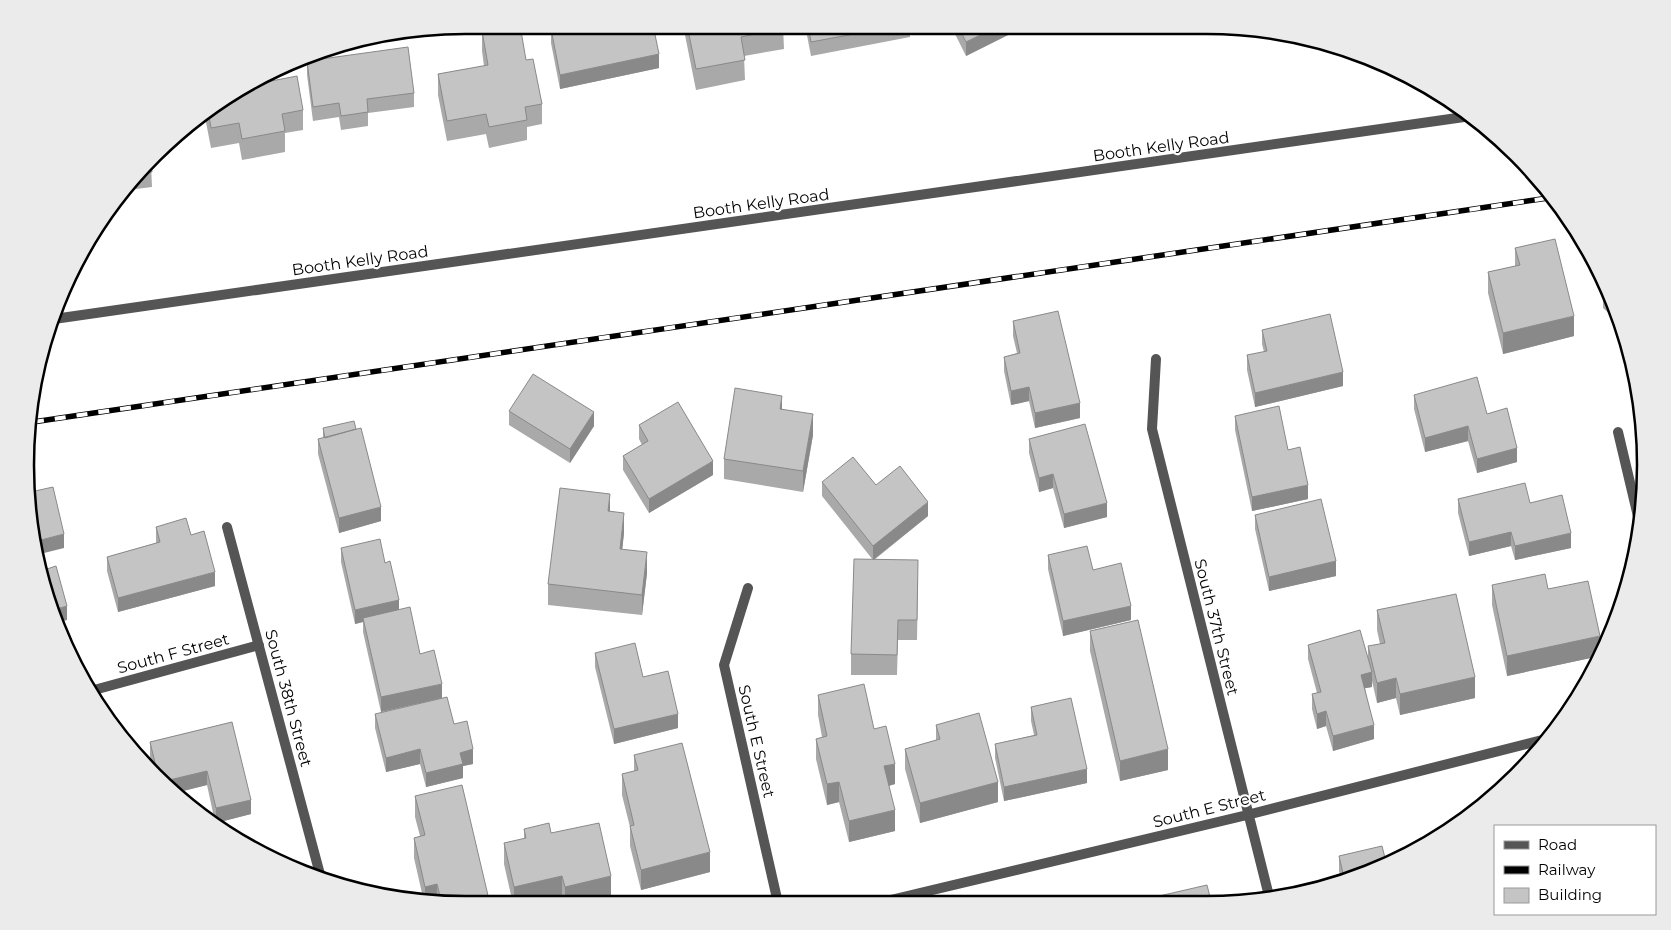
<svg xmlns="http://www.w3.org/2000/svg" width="1671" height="930" viewBox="0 0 1671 930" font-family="Montserrat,sans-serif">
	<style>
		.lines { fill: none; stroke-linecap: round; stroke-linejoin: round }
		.service { stroke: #555; stroke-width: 10 }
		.minor { stroke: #555; stroke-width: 10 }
		.rail-casing { stroke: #000; stroke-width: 5.5 }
		.rail { stroke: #fff; stroke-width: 4; stroke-dasharray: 11; stroke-linecap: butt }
		.wall { fill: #a9a9a9 }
		.shaded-wall { fill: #898989 }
		.building { fill: #c4c4c4; stroke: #898989 }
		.labels { text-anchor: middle; stroke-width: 4.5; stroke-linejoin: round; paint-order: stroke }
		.street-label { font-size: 16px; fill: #000; stroke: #fff }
		.rim { fill: none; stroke: #000; stroke-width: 2.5 }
	</style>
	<rect width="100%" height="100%" fill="#fff"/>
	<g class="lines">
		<!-- service -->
		<path class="service" d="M54 319 1471 116"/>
		<!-- minor -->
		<path class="minor" d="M1156 359 1152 429 1270 900
			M1618 432 1641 529
			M227 527 321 878
			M748 588 724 665 778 903
			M94 690 259 645
			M878 903 1247 815 1546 739"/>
		<!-- rail casing -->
		<g class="rail-casing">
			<path id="rail" d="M33 422 1555 197"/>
		</g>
		<!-- rail -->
		<use href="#rail" class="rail"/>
	</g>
	<!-- wall -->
	<path class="wall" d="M683 25H783L784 49 744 56 745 80 696 90Z
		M805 25 910 26V37L811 56Z
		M951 26H1018V30L966 56Z
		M1088 26H1121L1090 32Z
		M551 29 659 68 560 89 551 43Z
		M482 31 526 60 542 104V124L527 127V140L489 148 486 134 447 141 438 95V74L484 66 482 51Z
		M307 61 414 93V107L368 113V126L341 130 339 117 313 121 307 75Z
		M261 82V83L303 110V130L285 133V152L242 160 239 143 211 148 204 112Z
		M151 165 152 187 128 190Z
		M1515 248 1574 336 1503 354 1488 293V272L1515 266Z
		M1608 289 1621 324 1603 308V294Z
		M1013 321 1080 418 1035 428 1029 401 1011 405 1004 371V357L1017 353 1013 336Z
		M1262 330 1343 386 1255 407 1247 370V355L1264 352 1262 344Z
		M1414 395 1487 414 1517 462 1477 473 1468 441 1425 452 1414 409Z
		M782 409 813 435 803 492 724 479V459Z
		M509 411 594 426 570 463 509 425Z
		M1235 416 1288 450 1308 499 1252 511 1235 430Z
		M639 425 713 475 649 513 623 470V456L642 445 639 439Z
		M323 428 356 429 381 521 339 533 318 454V439L323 438Z
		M1029 439 1107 517 1064 528 1053 488 1039 492 1029 453Z
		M822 482 876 485 928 516 874 560 918 581 917 640H898L897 675H851V654L873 560 822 496Z
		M1458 499 1530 503 1571 548 1515 560 1511 546 1469 556 1458 513Z
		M610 512 624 533 622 550 647 573 642 615 548 605V584Z
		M1255 515 1336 576 1269 591 1255 529Z
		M156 527 191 535 215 586 118 612 107 571V557L156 543Z
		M341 548 399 610 442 698 381 712 363 632V622L355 624 341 562Z
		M1048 555 1093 570 1131 620 1063 636 1048 569Z
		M1492 585 1600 656 1507 676 1492 605Z
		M1377 610 1475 698 1400 715 1396 698 1377 703 1372 681V687L1365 688 1374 739 1333 751 1326 726 1317 729 1312 709V694L1317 693 1308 659V645L1368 660V646L1380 644 1377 630Z
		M1090 631 1168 770 1120 781 1090 651Z
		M595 653 643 677 678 728 614 744 595 667Z
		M818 695 874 729 895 784 889 786 895 831 849 842 839 802 827 805 816 759V739L822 737 818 715Z
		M1031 707 1087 783 1004 801 995 758V744L1034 735 1031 721Z
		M375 714 454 724 473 764 463 766V778L426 787 420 764 386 772 375 728Z
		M232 722 251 814 216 823 215 822 207 785 179 792 154 771 150 756V742Z
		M936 725 998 802 920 823 905 769V749L936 740Z
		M634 755 710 872 641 890 630 846V827L622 795V774L634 771Z
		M415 796 490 904H437L424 902 414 858V838L420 836 415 817Z
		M524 829 551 833 611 896 579 904H564L562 896 530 904H513L504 864V843L524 839Z
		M1339 856 1348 882 1342 883 1339 871Z"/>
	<!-- shaded-wall -->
	<path class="shaded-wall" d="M999 26H1018V30L966 56V42Z
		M659 54V68L560 89V75Z
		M1574 316V336L1503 354V333Z
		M1343 372V386L1255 407V393Z
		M1029 387V401L1011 405V391Z
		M782 396V416L780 409Z
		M1080 403V418L1035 428V413Z
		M594 412V426L570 463V449Z
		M813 414V435L803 492V471Z
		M1468 426V441L1425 452V438Z
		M1517 448V462L1477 473V459Z
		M713 461V475L649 513V499Z
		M1053 474V488L1039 492V478Z
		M1308 485V499L1252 511V497Z
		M610 494V514L608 511Z
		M928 502V516L873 560V546Z
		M1107 503V517L1064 528V514Z
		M381 507V521L339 533V518Z
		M624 513V533L620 570V549Z
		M1511 532V546L1469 556V542Z
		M1571 533V548L1515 560V546Z
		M64 534V548L40 554 37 541Z
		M647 552V573L642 615V595Z
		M1336 561V576L1269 591V577Z
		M215 572V586L118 612V598Z
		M399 600V614L363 618V622L355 624V610Z
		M67 606V620L56 623 53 610Z
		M1131 606V620L1063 636V621Z
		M1600 636V656L1507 676V656Z
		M1372 672V687L1361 689V675Z
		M1475 677V698L1400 715V694Z
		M1396 678V698L1377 703V683Z
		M442 684V698L381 712V697Z
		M1326 711V726L1317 729V714Z
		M678 714V728L614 744V729Z
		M1374 725V739L1333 751V736Z
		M420 749V764L386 772V758Z
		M473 749V764L463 766V778L426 787V773L460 753Z
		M1168 749V770L1120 781V761Z
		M895 764V784L884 787V766Z
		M1087 769V783L1004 801V787Z
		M207 771V785L179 792 165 781Z
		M839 782V802L827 805V784Z
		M998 782V802L920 823V803Z
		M251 800V814L216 823V808Z
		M895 810V831L849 842V821Z
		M710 852V872L641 890V870Z
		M562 876V896L530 904H514V887Z
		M611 876V896L579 904H565V887Z
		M437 884V904L425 902V887Z"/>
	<!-- building -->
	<path class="building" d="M516 25H520L526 60 533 59 542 104 525 107 527 120 489 127 486 114 447 121 438 74 488 65 482 31Z
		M570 25H653L659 54 560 75 551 29Z
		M687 25H783L784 28 741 37 745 60 696 69Z
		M808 25 897 26 811 42Z
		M958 26H999L966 42Z
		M408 47 414 93 367 99 368 112 341 116 339 103 313 107 307 61Z
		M297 76 303 110 282 114 285 131 242 139 239 123 211 128 208 110 261 82V83Z
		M151 165 152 172 143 173Z
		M1555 239 1574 316 1503 333 1488 272 1520 265 1515 248Z
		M1608 289 1613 303 1603 294Z
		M1058 311 1080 403 1035 413 1029 387 1011 391 1004 357 1020 353 1013 321Z
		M1330 314 1343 372 1255 393 1247 355 1267 351 1262 330Z
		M533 374 594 412 570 449 509 411Z
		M1477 377 1487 414 1507 408 1517 448 1477 459 1468 426 1425 438 1414 395Z
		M735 388 782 396 780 409 813 414 803 471 724 459Z
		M678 402 713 461 649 499 623 456 648 441 639 425Z
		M1279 406 1288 450 1300 447 1308 485 1252 497 1235 416Z
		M354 421 356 429 325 438 323 428Z
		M1085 424 1107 503 1064 514 1053 474 1039 478 1029 439Z
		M361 428 381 507 339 518 318 439Z
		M853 457 876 485 900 466 928 502 873 546 822 482Z
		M1525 483 1530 503 1562 495 1571 533 1515 546 1511 532 1469 542 1458 499Z
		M53 487 64 534 37 541 26 493Z
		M560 488 610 494 608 511 624 513 620 549 647 552 642 595 548 584Z
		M1321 499 1336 561 1269 577 1255 515Z
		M186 518 191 535 204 531 215 572 118 598 107 557 160 542 156 527Z
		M380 539 385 563 390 561 399 600 355 610 341 548Z
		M1087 546 1093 570 1121 563 1131 606 1063 621 1048 555Z
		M854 559 918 560 917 620H898L897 655 851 654Z
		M56 566 67 606 53 610 44 570Z
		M1545 574 1548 589 1588 581 1600 636 1507 656 1492 585Z
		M1456 594 1475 677 1400 694 1396 678 1377 683 1368 646 1385 643 1377 610Z
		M410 607 420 654 434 650 442 684 381 697 363 618Z
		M1138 620 1168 749 1120 761 1090 631Z
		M1360 630 1372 672 1361 675 1374 725 1333 736 1326 711 1317 714 1312 694 1321 692 1308 645Z
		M635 643 643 677 668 671 678 714 614 729 595 653Z
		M864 684 874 729 886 726 895 764 884 766 895 810 849 821 839 782 827 784 816 739 827 736 818 695Z
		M447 697 454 724 467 721 473 749 460 753 463 764 426 773 420 749 386 758 375 714Z
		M1071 698 1087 769 1004 787 995 744 1037 735 1031 707Z
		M979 713 998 782 920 803 905 749 940 739 936 725Z
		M232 722 251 800 216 808 207 771 165 781 158 775 150 742Z
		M682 743 710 852 641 870 630 826 634 825 622 774 638 770 634 755Z
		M462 785 490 904H442L437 884 425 887 414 838 425 835 415 796Z
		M1464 820 1452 829 1451 823Z
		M549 823 551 833 599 823 611 876 565 887 562 876 514 887 504 843 526 838 524 829Z
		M1382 846 1386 862 1345 882 1339 856Z
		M1207 885 1211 901 1133 902Z"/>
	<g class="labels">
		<!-- street labels -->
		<g class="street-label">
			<text transform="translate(1161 146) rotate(-8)" y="6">Booth Kelly Road</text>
			<text transform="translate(761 203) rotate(-8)" y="6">Booth Kelly Road</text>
			<text transform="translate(360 260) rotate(-8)" y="6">Booth Kelly Road</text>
			<text transform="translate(1217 627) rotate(76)" y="6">South 37th Street</text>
			<text transform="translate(173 653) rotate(-15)" y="6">South F Street</text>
			<text transform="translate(289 698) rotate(75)" y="6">South 38th Street</text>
			<text transform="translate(757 741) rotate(77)" y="6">South E Street</text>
			<text transform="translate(1209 808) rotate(-14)" y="6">South E Street</text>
		</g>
	</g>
	<!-- crop -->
	<path d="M0 0H1671V930H0ZM465 34H1206A431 431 0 0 1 1637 465V465A431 431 0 0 1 1206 896H465A431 431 0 0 1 34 465V465A431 431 0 0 1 465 34Z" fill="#ebebeb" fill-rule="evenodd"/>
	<path class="rim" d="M465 34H1206A431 431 0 0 1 1637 465V465A431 431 0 0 1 1206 896H465A431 431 0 0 1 34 465V465A431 431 0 0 1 465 34Z"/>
	<!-- legend -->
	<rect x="1494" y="825" width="162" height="90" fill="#ffffff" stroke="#999999"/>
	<rect x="1504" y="841" width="25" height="8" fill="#555555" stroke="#999999"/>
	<text x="1538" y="850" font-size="15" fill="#000000">Road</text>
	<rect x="1504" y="866" width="25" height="8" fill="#000000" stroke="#999999"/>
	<text x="1538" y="875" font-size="15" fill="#000000">Railway</text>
	<rect x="1504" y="888" width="25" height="15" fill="#c4c4c4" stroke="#999999"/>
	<text x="1538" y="900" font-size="15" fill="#000000">Building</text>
</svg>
